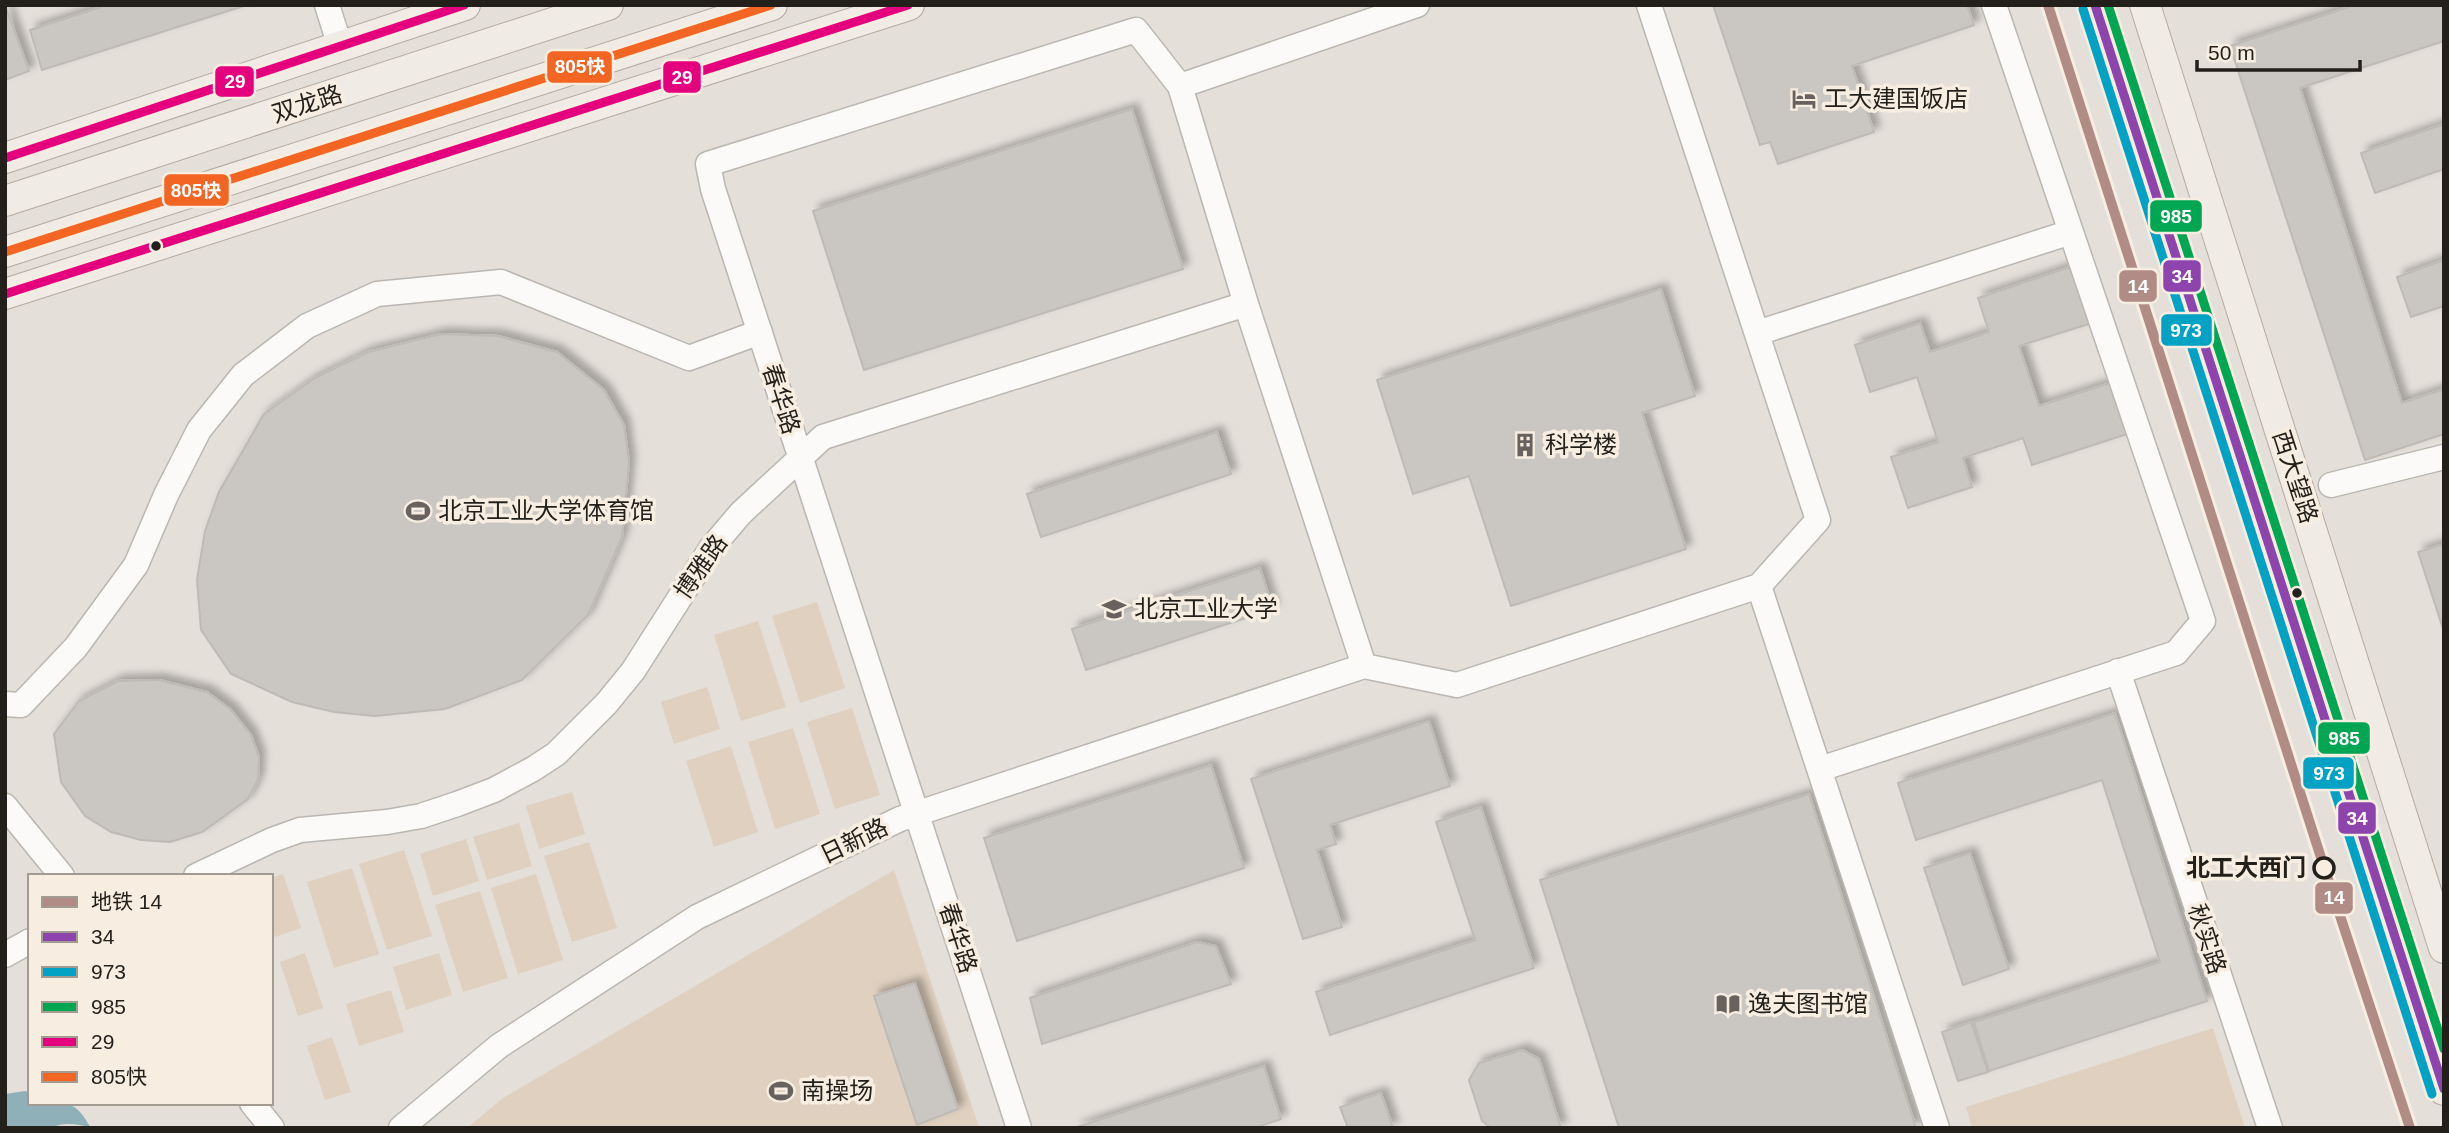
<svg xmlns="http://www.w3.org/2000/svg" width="2449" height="1133" viewBox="0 0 2449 1133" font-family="Arial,'Noto Sans SC',sans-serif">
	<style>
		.green { fill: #dfd0c0 }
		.water { fill: #8fb0b9 }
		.building { fill: #cac6c1; stroke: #bebab5; stroke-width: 2; filter: url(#shadow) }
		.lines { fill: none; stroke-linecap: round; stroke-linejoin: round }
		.minor-casing { stroke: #bab6b1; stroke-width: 27 }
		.major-casing { stroke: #b4aa9f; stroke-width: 32 }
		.minor { stroke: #fbfaf9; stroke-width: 24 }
		.major { stroke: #f0ebe5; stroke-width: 30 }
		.bus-1-casing { stroke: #f7ede1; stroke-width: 14 }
		.bus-2-casing { stroke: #f7ede1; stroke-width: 14 }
		.bus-3-casing { stroke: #f7ede1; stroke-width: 14 }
		.bus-4-casing { stroke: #f7ede1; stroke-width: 14 }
		.bus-5-casing { stroke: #f7ede1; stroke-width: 14 }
		.bus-1 { stroke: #8e44ad; stroke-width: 9 }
		.bus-2 { stroke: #02a2c5; stroke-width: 9 }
		.bus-3 { stroke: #00a651; stroke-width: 9 }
		.bus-4 { stroke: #e5007d; stroke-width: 9 }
		.bus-5 { stroke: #f26522; stroke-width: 9 }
		.metro-1-casing { stroke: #f7ede1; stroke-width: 16 }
		.metro-1 { stroke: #b18c86; stroke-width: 10 }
		.bus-dot { fill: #231f1b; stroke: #f7ede1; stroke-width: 2.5 }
		.stop-dot { fill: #f7ede1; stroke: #231f1b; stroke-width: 3.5 }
		.labels { text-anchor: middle; stroke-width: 7; stroke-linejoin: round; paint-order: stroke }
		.poi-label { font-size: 24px; fill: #231f1b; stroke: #f7ede1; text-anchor: start }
		.street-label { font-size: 24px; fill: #231f1b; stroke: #f7ede1 }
		.stop-label { font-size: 24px; font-weight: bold; fill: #231f1b; stroke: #f7ede1; text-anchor: end }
		.line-badge { stroke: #f7ede1; stroke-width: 2.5 }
		.badge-label { font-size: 19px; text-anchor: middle; font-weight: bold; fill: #fff }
	</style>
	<defs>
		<filter id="shadow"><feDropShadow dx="6" dy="-6" stdDeviation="3.5" flood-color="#0004"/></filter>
	</defs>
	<rect width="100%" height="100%" fill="#e4dfd9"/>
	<!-- green -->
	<path class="green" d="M817 602 845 688 800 703 772 616Z
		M758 621 786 707 741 721 714 635Z
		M707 687 720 729 674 744 661 702Z
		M852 708 880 795 835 809 807 722Z
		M793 728 820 814 775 829 748 742Z
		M731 746 758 832 714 847 686 761Z
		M572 792 585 834 539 849 526 806Z
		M519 823 532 866 487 880 473 837Z
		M466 839 479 881 433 896 420 854Z
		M589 842 617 928 572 942 544 856Z
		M404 850 432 936 387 950 359 864Z
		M352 868 379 954 334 968 307 882Z
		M894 870 979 1128H467L503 1098Z
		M283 874 301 928 275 937 271 924V878Z
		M536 874 563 960 518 974 491 888Z
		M480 891 508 978 463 992 435 905Z
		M305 953 323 1008 298 1016 280 962Z
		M439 953 452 995 406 1010 393 967Z
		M391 990 404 1032 359 1046 346 1004Z
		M2213 1028 2245 1128H1972L1966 1107Z
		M332 1037 351 1092 325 1100 307 1046Z"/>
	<!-- water -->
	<path class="water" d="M25 1091 30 1092V1103C60 1103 74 1096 90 1127 78 1125 64 1121 52 1128H5V1094Z"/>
	<!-- building -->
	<path class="building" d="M5 5 29 71 5 80Z
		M107 5H247L42 70 30 30Z
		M1713 5H1967L1974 25 1852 66 1874 132 1778 164 1770 142 1760 145Z
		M2355 5H2444V41L2300 88 2402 403 2444 389V434L2365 460 2230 46Z
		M1132 109 1183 269 864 370 813 211Z
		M2444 124V169L2375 193 2361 153Z
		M2444 260V306L2411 317 2397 277Z
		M2076 265 2095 322 2019 346 2039 406 2113 382 2130 433 2032 465 2023 438 1963 458 1972 487 1908 508 1891 457 1938 442 1917 377 1870 392 1855 345 1920 323 1930 352 1989 332 1978 298Z
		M1661 289 1695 396 1642 413 1686 549 1511 606 1469 476 1413 494 1377 380Z
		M441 334 498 336 557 352 604 390 624 425 629 462 622 537 588 615 522 680 445 709 375 716 334 712 292 702 231 674 201 630 197 580 205 531 219 492 264 414 313 379 368 352Z
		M1217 432 1231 474 1041 537 1027 494Z
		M2444 544V632L2418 552Z
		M1260 568 1273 609 1086 670 1072 629Z
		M159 680 207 692 231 710 251 735 259 757 258 779 248 799 202 832 170 842 141 840 111 832 85 816 61 782 54 734 79 701 118 681Z
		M2115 713 2207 1001 1989 1071 1974 1022 2160 962 2102 780 1916 840 1898 783Z
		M1429 721 1450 786 1330 825 1336 844 1317 850 1342 927 1303 939 1251 779Z
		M1211 765 1244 868 1017 941 984 838Z
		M1809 794 1916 1128H1619L1540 880Z
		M1481 807 1534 968 1330 1035 1316 992 1475 940 1436 822Z
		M1970 853 2009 969 1963 985 1924 868Z
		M1197 942 1216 946 1231 984 1042 1044 1030 998Z
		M915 983 958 1109 917 1125 874 996Z
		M1971 1022 1988 1072 1958 1081 1942 1032Z
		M1522 1050 1539 1059 1561 1128H1491L1482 1121 1469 1080 1479 1063Z
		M1264 1066 1281 1119 1254 1128H1074Z
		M1381 1093 1393 1128H1348L1340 1107Z"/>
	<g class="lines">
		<!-- minor casing -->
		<g class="minor-casing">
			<path id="minor" d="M327 5 340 46
				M1417 5 1180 86 1246 304 1364 666 1457 685 1759 586 1818 520 1649 5
				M1757 333 2071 232
				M2331 485 2444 457
				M1759 586 1937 1128
				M2118 671 2270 1128
				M5 704 21 705 76 647 136 565 166 495 199 430 243 375 307 326 377 294 501 282 689 358 760 332
				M1820 769 2176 653 2203 621 1994 5
				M5 806 62 876
				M196 876 272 840 300 830 387 822 421 816 457 804 494 790 533 769 556 754 606 704 633 671 712 547 741 513 823 437 1246 304
				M5 955 30 941
				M252 1103 272 1128
				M401 1128 499 1046 697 917 900 819 1364 666
				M1019 1128 713 189 708 164 1136 30 1180 86"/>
		</g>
		<!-- major casing -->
		<g class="major-casing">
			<path id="major" d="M2095 5 2444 1090
				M2145 5 2444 948
				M5 158 465 5
				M5 201 608 5
				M5 252 772 5
				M5 294 909 5"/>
		</g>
		<!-- minor -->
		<use href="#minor" class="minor"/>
		<!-- major -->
		<use href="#major" class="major"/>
		<!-- bus-1 casing -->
		<g class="bus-1-casing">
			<path id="bus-1" d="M2095 5 2444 1089"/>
		</g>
		<!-- bus-2 casing -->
		<g class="bus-2-casing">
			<path id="bus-2" d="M2083 9 2432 1094"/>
		</g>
		<!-- bus-3 casing -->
		<g class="bus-3-casing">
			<path id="bus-3" d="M2108 5 2444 1049"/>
		</g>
		<!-- bus-4 casing -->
		<g class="bus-4-casing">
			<path id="bus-4" d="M5 158 464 5
				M5 294 908 5"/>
		</g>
		<!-- bus-5 casing -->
		<g class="bus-5-casing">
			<path id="bus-5" d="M5 252 771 5"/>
		</g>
		<!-- bus-1 -->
		<use href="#bus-1" class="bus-1"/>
		<!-- bus-2 -->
		<use href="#bus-2" class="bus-2"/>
		<!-- bus-3 -->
		<use href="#bus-3" class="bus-3"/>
		<!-- bus-4 -->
		<use href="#bus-4" class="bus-4"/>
		<!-- bus-5 -->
		<use href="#bus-5" class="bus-5"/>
		<!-- metro-1 casing -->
		<g class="metro-1-casing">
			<path id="metro-1" d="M2048 5 2324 867 2410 1128"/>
		</g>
		<!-- metro-1 -->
		<use href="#metro-1" class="metro-1"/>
	</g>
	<!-- icons -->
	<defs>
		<g id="hotel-bare" transform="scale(1.89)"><path d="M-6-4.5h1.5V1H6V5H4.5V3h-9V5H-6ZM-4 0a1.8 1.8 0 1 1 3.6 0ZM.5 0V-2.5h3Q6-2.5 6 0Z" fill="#67625e" stroke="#f7ede1" stroke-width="2.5" paint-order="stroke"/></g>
		<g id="building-bare" transform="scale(1.89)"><path d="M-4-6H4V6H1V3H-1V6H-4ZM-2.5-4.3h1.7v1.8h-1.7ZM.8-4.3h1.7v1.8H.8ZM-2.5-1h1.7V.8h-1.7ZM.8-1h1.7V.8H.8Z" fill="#67625e" stroke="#f7ede1" stroke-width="2.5" paint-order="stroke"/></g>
		<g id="stadium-bare" transform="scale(1.89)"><path d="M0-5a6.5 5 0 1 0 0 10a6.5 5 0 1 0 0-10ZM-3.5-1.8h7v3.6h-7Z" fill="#67625e" stroke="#f7ede1" stroke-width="2.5" paint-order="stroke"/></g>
		<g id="university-bare" transform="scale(1.89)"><path d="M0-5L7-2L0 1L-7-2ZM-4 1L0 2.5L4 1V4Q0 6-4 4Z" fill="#67625e" stroke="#f7ede1" stroke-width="2.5" paint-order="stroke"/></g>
		<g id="library-bare" transform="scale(1.89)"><path d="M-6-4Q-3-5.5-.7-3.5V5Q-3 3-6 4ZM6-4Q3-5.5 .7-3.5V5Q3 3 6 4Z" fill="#67625e" stroke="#f7ede1" stroke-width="2.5" paint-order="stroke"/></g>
	</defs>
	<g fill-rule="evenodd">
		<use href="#hotel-bare" x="1804" y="99"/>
		<use href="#building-bare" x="1525" y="445"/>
		<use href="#stadium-bare" x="418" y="511"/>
		<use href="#university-bare" x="1114" y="609"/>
		<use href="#library-bare" x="1728" y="1004"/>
		<use href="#stadium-bare" x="781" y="1091"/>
	</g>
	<!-- markers -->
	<g class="bus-dot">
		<circle cx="156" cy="246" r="6"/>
		<circle cx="2297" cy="593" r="6"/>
	</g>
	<circle class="stop-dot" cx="2324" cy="868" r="10"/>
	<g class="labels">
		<!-- poi labels -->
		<g class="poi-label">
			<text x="1824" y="107">工大建国饭店</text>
			<text x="1545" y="453">科学楼</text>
			<text x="438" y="519">北京工业大学体育馆</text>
			<text x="1134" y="617">北京工业大学</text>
			<text x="1748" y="1012">逸夫图书馆</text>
			<text x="801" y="1099">南操场</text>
		</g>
		<!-- street labels -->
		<g class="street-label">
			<text transform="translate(307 104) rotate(-18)" y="8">双龙路</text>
			<text transform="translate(781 399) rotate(72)" y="8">春华路</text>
			<text transform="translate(2295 477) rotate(72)" y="8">西大望路</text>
			<text transform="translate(701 567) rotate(-55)" y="8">博雅路</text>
			<text transform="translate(854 841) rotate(-26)" y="8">日新路</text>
			<text transform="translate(958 938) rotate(72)" y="8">春华路</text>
			<text transform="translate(2207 939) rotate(72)" y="8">秋实路</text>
		</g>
		<!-- stop labels -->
		<g class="stop-label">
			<text x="2306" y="876">北工大西门</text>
		</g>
	</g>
	<g class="line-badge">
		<rect x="546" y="50" width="67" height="34" rx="7" fill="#f26522"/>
		<rect x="662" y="60" width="40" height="34" rx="7" fill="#e5007d"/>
		<rect x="214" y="65" width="41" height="33" rx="7" fill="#e5007d"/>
		<rect x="163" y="173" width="67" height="34" rx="7" fill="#f26522"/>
		<rect x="2149" y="199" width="54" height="34" rx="7" fill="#00a651"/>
		<rect x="2162" y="259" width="40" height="34" rx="7" fill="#8e44ad"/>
		<rect x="2118" y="269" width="40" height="34" rx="7" fill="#b18c86"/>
		<rect x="2160" y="313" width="53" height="34" rx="7" fill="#02a2c5"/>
		<rect x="2317" y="721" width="54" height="34" rx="7" fill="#00a651"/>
		<rect x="2302" y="756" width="53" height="34" rx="7" fill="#02a2c5"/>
		<rect x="2337" y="801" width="40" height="34" rx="7" fill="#8e44ad"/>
		<rect x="2314" y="881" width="40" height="34" rx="7" fill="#b18c86"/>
	</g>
	<g class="badge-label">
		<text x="580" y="73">805快</text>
		<text x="682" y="84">29</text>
		<text x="235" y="88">29</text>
		<text x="196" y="197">805快</text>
		<text x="2176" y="223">985</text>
		<text x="2182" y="283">34</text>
		<text x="2138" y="293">14</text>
		<text x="2186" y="337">973</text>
		<text x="2344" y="745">985</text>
		<text x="2329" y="780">973</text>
		<text x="2357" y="825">34</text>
		<text x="2334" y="904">14</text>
	</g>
	<!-- border -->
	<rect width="2449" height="1133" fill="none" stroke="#231f1b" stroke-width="14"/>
	<!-- legend -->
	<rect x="28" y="874" width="245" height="231" fill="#f7ede1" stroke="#a29b92" stroke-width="2"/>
	<rect x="42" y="897" width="35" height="10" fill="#b18c86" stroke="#a29b92" stroke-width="2"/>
	<text x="91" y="909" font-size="21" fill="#231f1b">地铁 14</text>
	<rect x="42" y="932" width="35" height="10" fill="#8e44ad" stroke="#a29b92" stroke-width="2"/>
	<text x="91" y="944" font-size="21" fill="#231f1b">34</text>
	<rect x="42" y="967" width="35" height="10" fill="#02a2c5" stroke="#a29b92" stroke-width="2"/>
	<text x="91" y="979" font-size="21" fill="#231f1b">973</text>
	<rect x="42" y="1002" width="35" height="10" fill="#00a651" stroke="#a29b92" stroke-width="2"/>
	<text x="91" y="1014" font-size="21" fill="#231f1b">985</text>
	<rect x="42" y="1037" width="35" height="10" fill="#e5007d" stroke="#a29b92" stroke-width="2"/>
	<text x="91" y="1049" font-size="21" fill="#231f1b">29</text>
	<rect x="42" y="1072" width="35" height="10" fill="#f26522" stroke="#a29b92" stroke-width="2"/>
	<text x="91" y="1084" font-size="21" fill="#231f1b">805快</text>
	<!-- scale -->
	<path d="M2197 60v10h163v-10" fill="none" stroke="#231f1b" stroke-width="3.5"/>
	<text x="2208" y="60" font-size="21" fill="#231f1b" stroke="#f7ede1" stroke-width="5" paint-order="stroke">50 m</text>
</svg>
